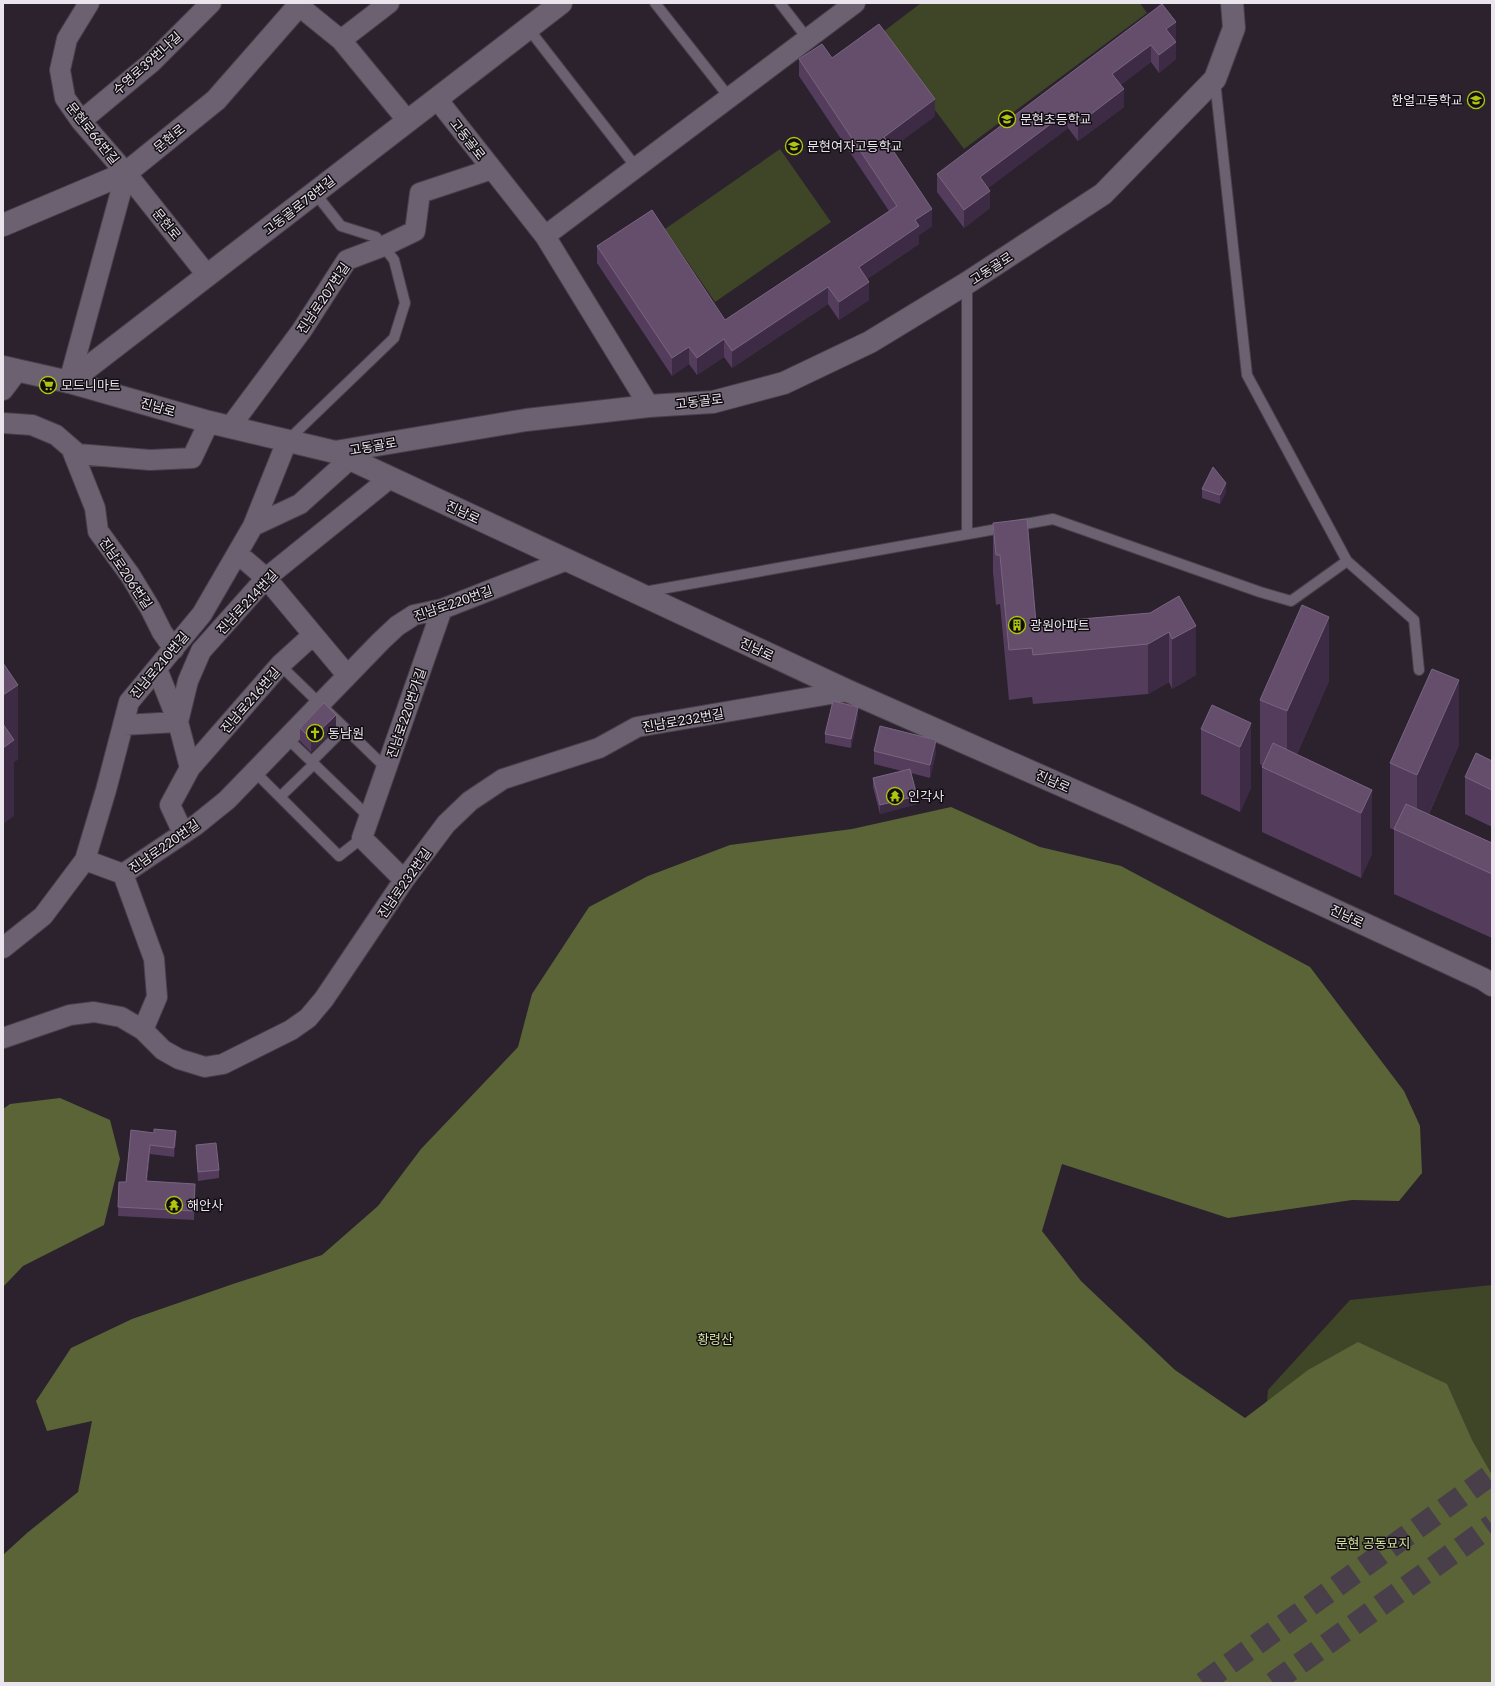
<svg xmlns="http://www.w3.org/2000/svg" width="1495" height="1686" viewBox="0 0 1495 1686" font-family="Lato,'Noto Sans KR',sans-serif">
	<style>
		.green { fill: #3f4527 }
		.forest { fill: #5b6437 }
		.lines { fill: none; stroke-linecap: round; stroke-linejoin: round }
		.secondary-tunnel { stroke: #483f4a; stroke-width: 22; stroke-dasharray: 22 11; stroke-linecap: butt }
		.service-casing { stroke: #473f49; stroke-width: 12 }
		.minor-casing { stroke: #473f49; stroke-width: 22 }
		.tertiary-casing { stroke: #473f49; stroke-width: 24 }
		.secondary-casing { stroke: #473f49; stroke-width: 24 }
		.service { stroke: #6c6170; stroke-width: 10 }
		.minor { stroke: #6c6170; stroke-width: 20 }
		.tertiary { stroke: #6c6170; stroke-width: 22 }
		.secondary { stroke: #6c6170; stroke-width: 22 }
		.wall { fill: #543c5d }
		.shaded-wall { fill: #3d2a44 }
		.building { fill: #644e6c; stroke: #796580 }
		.labels { text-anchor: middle; stroke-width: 3; stroke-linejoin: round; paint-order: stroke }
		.street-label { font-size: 13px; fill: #eae4ec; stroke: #110d12 }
		.poi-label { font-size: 13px; fill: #eae4ec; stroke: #110d12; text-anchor: start }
		.park-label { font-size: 13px; fill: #d4e49a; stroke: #110d12 }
	</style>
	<rect width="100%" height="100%" fill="#2b222e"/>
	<!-- green -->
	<path class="green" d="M921 3H1140L1147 13 964 149 879 35Z
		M780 149 831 222 715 302 665 229Z
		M1492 1285V1683L1248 1597 1268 1390 1350 1300Z"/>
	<!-- forest -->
	<path class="forest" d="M951 807 1040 847 1121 866 1310 967 1404 1091 1420 1126 1422 1173 1399 1201 1352 1200 1228 1218 1062 1164 1042 1231 1081 1281 1175 1370 1245 1418 1308 1370 1358 1342 1447 1384 1472 1440 1492 1475V1683H3V1555L27 1533 78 1492 92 1421 47 1431 36 1401 71 1348 132 1319 233 1284 322 1255 378 1206 421 1149 518 1047 532 994 589 907 648 876 730 845 852 829Z
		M60 1098 110 1120 120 1159 104 1225 23 1266 3 1287V1109L10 1104Z"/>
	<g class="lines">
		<!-- secondary-tunnel -->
		<path class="secondary-tunnel" d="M1203 1683 1492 1474
			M1273 1683 1492 1525"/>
		<!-- service casing -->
		<g class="service-casing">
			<path id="service" d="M655 3 729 97
				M780 3 807 38
				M528 28 636 167
				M1215 81 1247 375 1347 561 1414 620 1419 670
				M287 441 394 338 405 303 394 260 376 237 341 226 315 193
				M967 534V283
				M644 592 1053 519 1260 592 1291 601 1347 561
				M280 665 386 768
				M287 738 369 817
				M312 761 345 728
				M255 772 339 856 362 838
				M281 796 314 764"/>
		</g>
		<!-- minor casing -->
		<g class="minor-casing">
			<path id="minor" d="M89 3 67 39 60 70 65 98 81 121 126 173 207 275
				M299 6 341 40 402 114 406 122
				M341 40 389 3
				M437 99 545 236 649 406
				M81 121 152 62 211 3
				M545 236 855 3
				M69 382 126 173
				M3 390 18 370
				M3 423 32 425 56 435 78 454 150 460 192 458 209 422
				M230 427 302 330 347 260 384 246 415 231 420 193 492 169
				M72 450 95 508 98 531 130 575 150 608 162 632 174 649
				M253 526 300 504 350 459
				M238 554 266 578 347 675
				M157 669 178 722 190 768
				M178 722 188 681 201 651 266 578 390 478
				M123 725 178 722
				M183 833 170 805 190 768 280 665 313 635
				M85 860 123 874
				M123 874 196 825 227 800 381 641 397 626 414 615 442 609 567 560
				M123 874 154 959 157 997 143 1030
				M404 880 362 838 442 609
				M3 948 43 916 85 860 106 790 129 702 202 614 253 526 287 441
				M3 1038 70 1015 94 1012 121 1017 143 1030 163 1050 179 1059 205 1067 223 1064 291 1030 308 1018 324 999 404 880 446 824 470 801 503 779 599 748 637 727 848 691"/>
		</g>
		<!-- tertiary casing -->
		<g class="tertiary-casing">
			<path id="tertiary" d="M3 225 126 173 216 100 301 3
				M69 382 561 3
				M335 452 526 420 649 406 713 402 784 383 870 342 967 283 1103 194 1215 79 1234 28 1232 3"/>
		</g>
		<!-- secondary casing -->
		<g class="secondary-casing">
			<path id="secondary" d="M3 367 69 382 209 422 335 452 848 691 1129 815 1483 979 1492 985"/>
		</g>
		<!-- service -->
		<use href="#service" class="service"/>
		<!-- minor -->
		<use href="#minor" class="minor"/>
		<!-- tertiary -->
		<use href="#tertiary" class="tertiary"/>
		<!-- secondary -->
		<use href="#secondary" class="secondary"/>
	</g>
	<!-- wall -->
	<path class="wall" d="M1176 22V39L1175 40 1176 59 1159 73 1151 62 1120 85 1124 107 1078 141 1068 128 988 188 990 208 964 228 937 192V174Z
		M832 58 935 116 892 148 932 226 919 235V244L867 279 869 300 839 320 828 304 732 368 724 357 697 375 689 364 672 376 597 263V246L725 320 889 211 799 76V59Z
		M1202 489 1226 492 1220 504 1202 498Z
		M993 523 1036 623 1150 613 1179 596 1196 675 1172 689 1169 682 1148 694 1033 704 1032 697 1009 700 1000 604 996 605 993 572Z
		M1329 681 1297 754 1372 790V854L1361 878 1262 832V767L1263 766 1260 764V700Z
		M858 716 851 748 825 743V734Z
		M1251 723V788L1240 812 1201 794V729Z
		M300 728H336L311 752 300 741Z
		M1459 745 1429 814 1492 843V938L1394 894V830L1390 828V763Z
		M874 751 936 753 930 778 911 773 917 804 880 814 873 787V778L902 771 874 764Z
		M1492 761V827L1465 814V777Z
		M131 1130 176 1140 174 1157 150 1154 147 1181 195 1193 194 1220 118 1216 119 1182H126Z
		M196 1145 219 1170V1178L198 1181 196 1154Z"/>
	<!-- shaded-wall -->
	<path class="shaded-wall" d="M1176 22V39L1166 47V29Z
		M1176 42V59L1159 73V55Z
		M1151 45V62L1112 92V74Z
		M1124 89V107L1078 141V124Z
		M935 99V116L884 154V137Z
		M1068 111V128L980 194V177Z
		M990 191V208L964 228V210Z
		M932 209V226L919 235V244L859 284V267L915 220Z
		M869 282V300L839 320V302Z
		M828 287V304L732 368V351Z
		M724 339V357L697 375V358Z
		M689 347V364L672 376V358Z
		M1226 483V492L1220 504V495Z
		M1329 617V681L1287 776V711Z
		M1196 626V675L1172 689V639Z
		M1169 632V682L1148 694V644Z
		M1459 680V745L1417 840V775Z
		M18 685V760L14 762V816L3 824V695Z
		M858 707V716L851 748V739Z
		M336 715V728L311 752V739Z
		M1251 723V788L1240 812V747Z
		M936 740V753L930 778V765Z
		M1372 790V854L1361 878V813Z
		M917 796V804L880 814V805Z
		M176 1131V1140L174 1157V1148Z
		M150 1145V1154L146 1190V1181Z"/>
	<!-- building -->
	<path class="building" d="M1162 4 1176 22 1166 29 1176 42 1159 55 1151 45 1112 74 1124 89 1078 124 1068 111 980 177 990 191 964 210 937 174Z
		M879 24 935 99 884 137 932 209 915 220 919 226 859 267 869 282 839 302 828 287 732 351 724 339 697 358 689 347 672 358 597 246 652 210 725 320 897 206 799 59 822 44 832 58Z
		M1213 467 1226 483 1220 495 1202 489Z
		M1027 519 1036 623 1150 613 1179 596 1196 626 1172 639 1169 632 1148 644 1033 655 1032 648 1009 650 1000 555H996L993 523Z
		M1302 605 1329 617 1287 711 1260 700Z
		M3 663 18 685 3 695Z
		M1432 669 1459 680 1417 775 1390 763Z
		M833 701 858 707 851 739 825 734Z
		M324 703 336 715 311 739 300 728Z
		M1212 705 1251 723 1240 747 1201 729Z
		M3 724 14 740 3 748Z
		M880 726 936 740 930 765 874 751Z
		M1273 743 1372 790 1361 813 1262 767Z
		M1476 753 1492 761V790L1465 777Z
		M910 769 917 796 880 805 873 778Z
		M1406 804 1492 843V874L1394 829Z
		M154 1129 176 1131 174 1148 150 1145 146 1181 195 1184 194 1211 118 1207 119 1182H126L131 1130 154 1133Z
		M216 1143 219 1170 198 1172 196 1145Z"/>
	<!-- icons -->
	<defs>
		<g id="school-ring" transform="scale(0.9)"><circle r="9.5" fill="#110d12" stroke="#aec60b" stroke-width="1.5"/><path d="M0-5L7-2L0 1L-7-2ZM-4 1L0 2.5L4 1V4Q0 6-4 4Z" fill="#aec60b"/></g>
		<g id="supermarket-ring" transform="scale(0.9)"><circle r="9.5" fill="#110d12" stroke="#aec60b" stroke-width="1.5"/><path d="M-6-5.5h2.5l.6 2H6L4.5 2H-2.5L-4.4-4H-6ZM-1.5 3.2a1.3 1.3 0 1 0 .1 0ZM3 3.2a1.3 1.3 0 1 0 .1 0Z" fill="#aec60b"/></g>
		<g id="building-ring" transform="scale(0.9)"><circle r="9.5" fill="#110d12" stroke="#aec60b" stroke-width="1.5"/><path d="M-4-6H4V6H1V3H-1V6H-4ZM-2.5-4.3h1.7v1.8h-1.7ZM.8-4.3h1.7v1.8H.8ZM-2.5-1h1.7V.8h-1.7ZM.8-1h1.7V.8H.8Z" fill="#aec60b"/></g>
		<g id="church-ring" transform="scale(0.9)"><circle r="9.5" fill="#110d12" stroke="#aec60b" stroke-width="1.5"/><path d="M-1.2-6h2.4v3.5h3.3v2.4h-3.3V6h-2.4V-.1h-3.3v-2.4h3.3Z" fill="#aec60b"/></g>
		<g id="temple-ring" transform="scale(0.9)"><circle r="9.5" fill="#110d12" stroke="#aec60b" stroke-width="1.5"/><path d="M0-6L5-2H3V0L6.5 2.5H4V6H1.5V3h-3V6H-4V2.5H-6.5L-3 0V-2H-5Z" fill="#aec60b"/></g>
	</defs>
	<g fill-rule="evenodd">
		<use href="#school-ring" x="1476" y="100"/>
		<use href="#school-ring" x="1007" y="119"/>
		<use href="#school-ring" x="794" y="146"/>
		<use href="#supermarket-ring" x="48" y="385"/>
		<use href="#building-ring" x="1017" y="625"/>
		<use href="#church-ring" x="315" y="733"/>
		<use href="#temple-ring" x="895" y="796"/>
		<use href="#temple-ring" x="174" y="1205"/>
	</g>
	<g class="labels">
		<!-- street labels -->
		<g class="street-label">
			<text transform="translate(147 63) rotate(-42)" y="5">수영로39번나길</text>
			<text transform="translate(93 133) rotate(51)" y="5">문현로66번길</text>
			<text transform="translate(169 138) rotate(-39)" y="5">문현로</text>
			<text transform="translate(468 139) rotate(52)" y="5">고동골로</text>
			<text transform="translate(299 205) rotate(-38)" y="5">고동골로78번길</text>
			<text transform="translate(167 224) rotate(51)" y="5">문헌로</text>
			<text transform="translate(991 268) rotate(-33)" y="5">고동골로</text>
			<text transform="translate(323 298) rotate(-56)" y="5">진남로207번길</text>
			<text transform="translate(699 401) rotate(-7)" y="5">고동골로</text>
			<text transform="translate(158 407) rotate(16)" y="5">진남로</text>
			<text transform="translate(373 446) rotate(-10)" y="5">고동골로</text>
			<text transform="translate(463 512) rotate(25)" y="5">진남로</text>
			<text transform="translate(126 573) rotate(56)" y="5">진남로206번길</text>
			<text transform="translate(247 602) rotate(-47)" y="5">진남로214번길</text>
			<text transform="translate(453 603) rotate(-19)" y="5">진남로220번길</text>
			<text transform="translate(757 649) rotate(25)" y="5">진남로</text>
			<text transform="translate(159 665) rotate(-50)" y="5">진남로210번길</text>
			<text transform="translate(250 700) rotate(-49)" y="5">진남로216번길</text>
			<text transform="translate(406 713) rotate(-71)" y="5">진남로220번가길</text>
			<text transform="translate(683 720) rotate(-10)" y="5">진남로232번길</text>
			<text transform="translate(1053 781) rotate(24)" y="5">진남로</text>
			<text transform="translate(164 846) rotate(-35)" y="5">진남로220번길</text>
			<text transform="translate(404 883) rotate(-55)" y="5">진남로232번길</text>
			<text transform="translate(1347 916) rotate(25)" y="5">진남로</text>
		</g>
		<!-- poi labels -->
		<g class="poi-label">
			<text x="1463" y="105" text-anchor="end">한얼고등학교</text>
			<text x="1020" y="124">문현초등학교</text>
			<text x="807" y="151">문현여자고등학교</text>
			<text x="61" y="390">모드니마트</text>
			<text x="1030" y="630">광원아파트</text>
			<text x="328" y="738">동남원</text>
			<text x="908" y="801">인각사</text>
			<text x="187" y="1210">해안사</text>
		</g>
		<!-- park labels -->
		<g class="park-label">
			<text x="715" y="1344">황령산</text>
			<text x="1373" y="1548">문현 공동묘지</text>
		</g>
	</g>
	<!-- border -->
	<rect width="1495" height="1686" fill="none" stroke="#eae4ec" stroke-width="8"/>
</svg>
